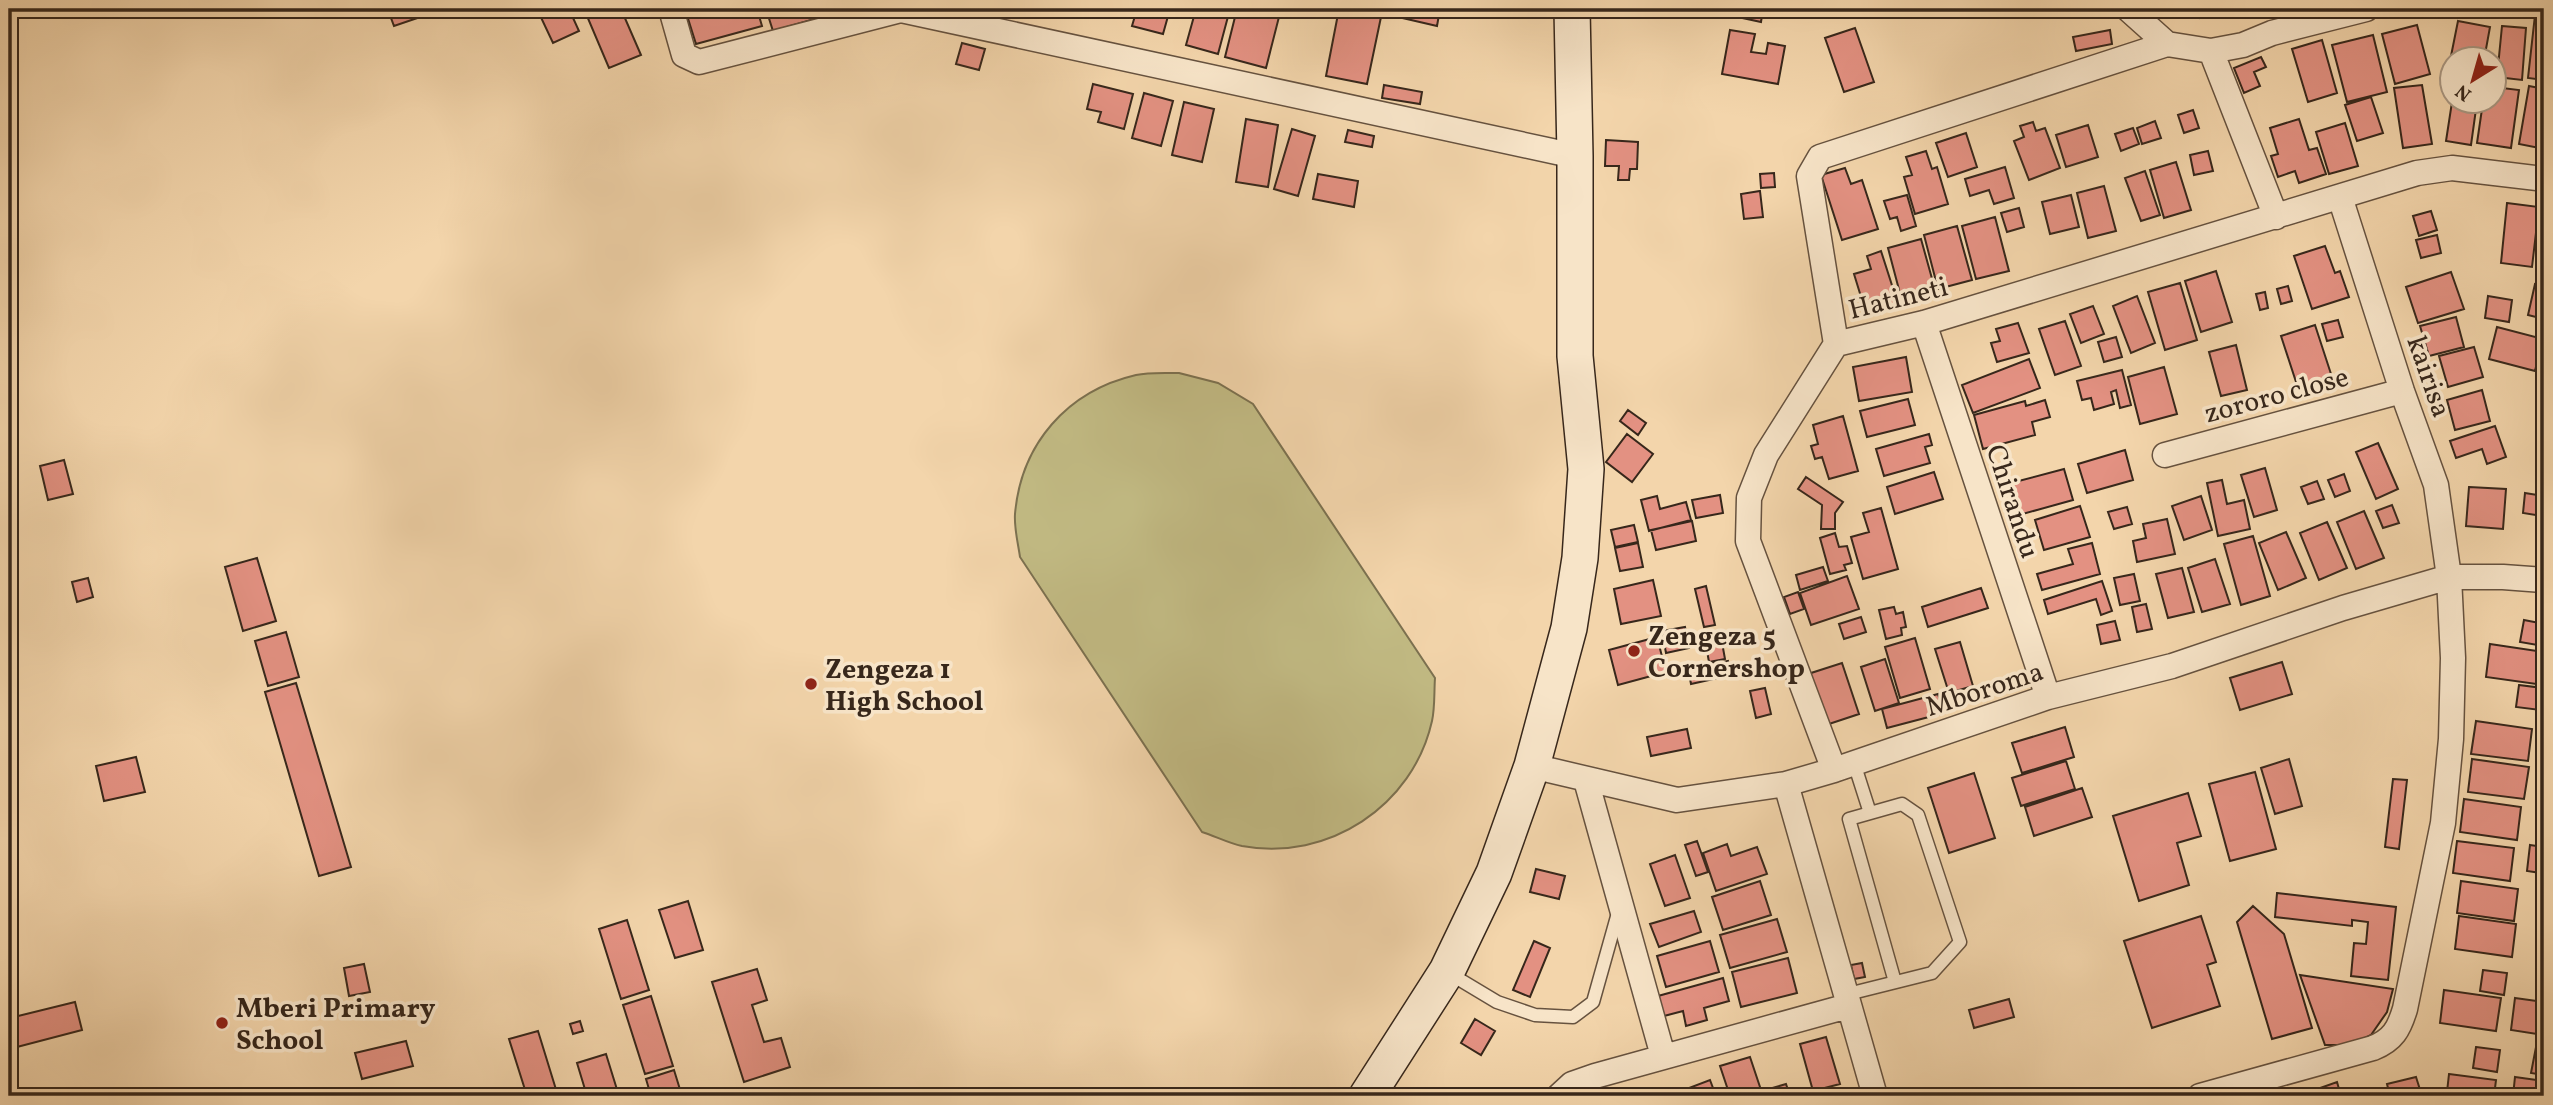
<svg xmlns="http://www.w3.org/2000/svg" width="2553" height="1105" viewBox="0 0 2553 1105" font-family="Vollkorn,serif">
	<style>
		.green { fill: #c2bb84; stroke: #7c7150; stroke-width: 2 }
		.building { fill: #e39182; stroke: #37271b; stroke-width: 2 }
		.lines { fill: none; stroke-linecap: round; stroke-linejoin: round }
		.lane-casing { stroke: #66523f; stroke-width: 15 }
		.street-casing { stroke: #66523f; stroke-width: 27 }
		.secondary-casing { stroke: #37271b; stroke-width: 38 }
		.lane { stroke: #f7e4c8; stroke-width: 12 }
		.street { stroke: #f7e4c8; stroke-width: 24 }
		.secondary { stroke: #f7e4c8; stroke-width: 35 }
		.poi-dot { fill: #8f2418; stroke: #f7e4c8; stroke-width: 2.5 }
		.labels { text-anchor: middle; stroke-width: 7; stroke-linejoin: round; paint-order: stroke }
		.street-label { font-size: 28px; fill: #37271b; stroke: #f7e4c8 }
		.poi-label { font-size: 28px; font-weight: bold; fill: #37271b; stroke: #f7e4c8; text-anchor: start }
	</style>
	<rect width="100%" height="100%" fill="#f3d5ab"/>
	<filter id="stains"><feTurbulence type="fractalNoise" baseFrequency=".00286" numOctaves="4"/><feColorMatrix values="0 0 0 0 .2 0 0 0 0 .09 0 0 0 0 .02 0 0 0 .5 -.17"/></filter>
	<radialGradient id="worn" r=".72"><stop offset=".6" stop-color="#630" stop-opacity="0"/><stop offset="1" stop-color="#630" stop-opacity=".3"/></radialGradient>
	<!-- green -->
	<path class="green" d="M1179 373 1218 383 1253 404 1435 678C1434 692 1435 708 1432 721 1413 806 1328 862 1242 846 1228 843 1215 836 1202 832L1020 557C1018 543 1014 528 1015 514 1021 444 1067 391 1136 375 1149 372 1165 373 1179 373Z"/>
	<!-- building -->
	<path class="building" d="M390 9H431L432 13 394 26 388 10Z
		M537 9H569L579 31 553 43Z
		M584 9H621L641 55 609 68Z
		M685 9H757L762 26 696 44Z
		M766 9H838L839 12 773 31Z
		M1039 9H1069L1067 15Z
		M1137 9H1170L1163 34 1132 26Z
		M1196 9H1230L1218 54 1186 45Z
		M1237 9H1281L1266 68 1225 57Z
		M1339 9 1381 17 1367 84 1326 76Z
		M1400 9H1440L1437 26 1398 17Z
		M1711 9H1763L1761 22 1710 11Z
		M2186 9H2206L2199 18Z
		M2244 9H2270V14L2244 11Z
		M2535 15 2544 16V80L2528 78Z
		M2458 21 2490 27 2484 60H2452V66H2449Z
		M2417 25 2430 74 2395 84 2382 34Z
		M2502 26 2526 28 2522 80 2497 77Z
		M1855 28 1874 82 1844 92 1825 38Z
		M1730 30 1755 34 1751 52 1766 54 1768 43 1785 46 1778 84 1722 74Z
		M2110 30 2112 44 2076 51 2073 37Z
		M2373 35 2387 92 2347 102 2332 45Z
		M2322 40 2337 93 2308 102 2292 49Z
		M962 43 985 49 979 70 956 64Z
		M2261 57 2266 67 2254 72 2260 86 2244 93 2234 68Z
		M1093 84 1133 94 1124 129 1098 122 1101 112 1087 109Z
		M1384 85 1422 92 1420 104 1382 98Z
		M2422 85 2432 144 2403 148 2394 88Z
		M2529 86 2544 89V149L2519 144Z
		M2494 87 2519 90 2511 148 2477 143 2483 102H2494Z
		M1144 93 1173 101 1161 146 1132 138Z
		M2371 97 2383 133 2357 141 2345 105Z
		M1184 102 1214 109 1202 162 1172 155Z
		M2452 102H2477L2471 145 2446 141Z
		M2193 110 2199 128 2184 133 2178 115Z
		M1246 119 1278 125 1268 187 1236 182Z
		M2299 119 2309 150 2317 148 2326 174 2299 183 2295 171 2278 177 2271 156 2278 154 2270 128Z
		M2155 121 2161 138 2142 144 2137 128Z
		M2033 122 2036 131 2045 128 2060 168 2029 180 2014 141 2024 137 2020 126Z
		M2345 123 2358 166 2329 174 2316 132Z
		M2088 125 2098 157 2066 167 2056 135Z
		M2133 128 2139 144 2121 151 2115 134Z
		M1292 129 1315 136 1298 196 1274 189Z
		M1348 130 1374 136 1372 147 1345 142Z
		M1966 133 1977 167 1948 177 1936 143Z
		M1606 140 1638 142 1637 169H1630L1629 180H1618L1619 166H1605Z
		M1926 151 1932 169 1937 167 1948 204 1915 214 1904 177 1912 175 1906 157Z
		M2208 151 2213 171 2194 175 2190 155Z
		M2176 162 2191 210 2164 218 2150 170Z
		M2005 167 2014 198 1994 204 1989 190 1970 196 1965 179Z
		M1845 168 1851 184 1862 180 1878 229 1842 240 1821 175Z
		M2145 171 2160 215 2141 221 2125 178Z
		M1774 173 1775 187 1761 188 1760 174Z
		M1318 174 1358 181 1354 207 1313 199Z
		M2104 186 2116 231 2088 238 2077 193Z
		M1760 191 1763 217 1744 219 1741 194Z
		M1907 195 1916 226 1901 231 1897 217 1890 219 1884 201Z
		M2071 195 2079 227 2050 234 2042 202Z
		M2507 203 2539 207 2532 267 2501 263Z
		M2019 208 2024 227 2007 232 2001 213Z
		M2431 211 2437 230 2419 236 2413 216Z
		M1995 217 2009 271 1976 279 1962 226Z
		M2544 218V270L2538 269Z
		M1957 226 1972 280 1938 289 1924 235Z
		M2437 235 2441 253 2421 258 2416 240Z
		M1921 239 1936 293 1902 301 1888 248Z
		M2325 246 2335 273 2340 271 2349 297 2312 309 2294 256Z
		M1881 251 1898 304 1866 313 1854 274 1871 269 1867 256Z
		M2216 271 2232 322 2201 332 2185 281Z
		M2451 272 2464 309 2418 323 2406 287Z
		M2180 283 2197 340 2165 350 2148 292Z
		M2535 284 2544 286V319L2528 315Z
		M2288 286 2292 301 2281 304 2277 289Z
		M2265 292 2268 308 2260 310 2256 294Z
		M2137 296 2155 343 2131 353 2113 306Z
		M2488 296 2512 300 2509 322 2485 318Z
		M2093 306 2104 334 2081 343 2070 314Z
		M2456 317 2464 347 2429 356 2420 326Z
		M2338 320 2343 337 2327 341 2322 324Z
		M2065 321 2081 366 2055 375 2039 329Z
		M2018 323 2029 353 1997 362 1991 343 2000 341 1996 329Z
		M2315 325 2332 377 2298 388 2281 336Z
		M2497 327 2543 339 2535 371 2489 359Z
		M2116 337 2122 357 2104 362 2098 342Z
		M2236 345 2247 390 2221 396 2209 352Z
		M2474 347 2483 377 2448 387 2439 356Z
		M1906 357 1912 392 1859 401 1853 367Z
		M2029 359 2040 388 1973 413 1962 385Z
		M2164 367 2177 414 2140 424 2128 377Z
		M2122 370 2131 405 2120 408 2116 390 2111 392 2114 404 2094 410 2091 398 2082 400 2077 381Z
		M2482 390 2490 421 2455 430 2447 400Z
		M1908 399 1915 425 1867 437 1860 411Z
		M2045 400 2050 417 2032 422 2035 435 1983 449 1974 415 2025 401 2026 406Z
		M1628 410 1646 423 1638 435 1620 421Z
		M1843 416 1858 471 1829 479 1822 457 1815 459 1811 446 1818 444 1813 425Z
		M2495 426 2506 457 2487 464 2482 449 2456 458 2450 441Z
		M1627 434 1653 454 1632 482 1606 462Z
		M1929 434 1932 445 1925 447 1930 463 1884 476 1876 449Z
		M2378 443 2398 489 2376 499 2356 452Z
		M2125 450 2133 480 2087 493 2078 464Z
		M64 460 73 494 48 500 40 466Z
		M2265 468 2277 510 2254 517 2241 475Z
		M2064 469 2073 500 2019 515 2011 483Z
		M1934 472 1943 499 1895 514 1887 487Z
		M2344 474 2350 491 2335 497 2328 480Z
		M1806 477 1843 502 1835 513V529H1821L1822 505 1798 489Z
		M2222 480 2227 504 2244 500 2250 529 2218 536 2207 483Z
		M2317 481 2324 499 2308 504 2301 487Z
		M2469 487 2506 489 2503 529 2466 526Z
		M2525 493 2544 496 2542 516 2523 513Z
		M1720 495 1723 513 1696 518 1692 500Z
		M1657 496 1660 509 1686 502 1691 520 1649 531 1641 500Z
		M2201 496 2212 530 2184 540 2172 506Z
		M2392 505 2399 523 2383 528 2376 511Z
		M2080 506 2090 537 2044 550 2035 520Z
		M2127 507 2132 524 2114 529 2108 512Z
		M1881 508 1898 569 1863 579 1851 537 1869 532 1863 513Z
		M2364 511 2384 558 2356 569 2337 522Z
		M2167 519 2175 554 2137 562 2133 541 2146 538 2143 524Z
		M1692 521 1696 541 1656 550 1651 530Z
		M2327 522 2347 568 2319 580 2300 533Z
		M1634 525 1638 542 1615 547 1611 530Z
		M2286 532 2306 578 2278 590 2259 543Z
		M1835 533 1839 547 1847 546 1852 563 1844 565 1846 570 1830 574 1820 538Z
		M2253 536 2270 596 2241 605 2224 544Z
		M1638 543 1643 567 1620 571 1615 548Z
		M2092 543 2100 574 2042 590 2037 574 2073 564 2068 549Z
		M257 558 276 621 243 631 225 567Z
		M2215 559 2230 604 2202 612 2188 568Z
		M1823 567 1828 581 1800 590 1796 575Z
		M2182 568 2194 612 2168 618 2156 574Z
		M2134 574 2140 601 2120 605 2114 578Z
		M1847 576 1859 609 1811 625 1800 593Z
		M88 578 93 597 77 602 72 582Z
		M1653 580 1661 616 1621 624 1614 589Z
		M2102 581 2112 611 2101 615 2096 599 2048 614 2044 600Z
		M1706 586 1715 625 1704 627 1695 589Z
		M1981 588 1988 608 1928 627 1922 607Z
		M1798 592 1804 609 1790 614 1784 597Z
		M2146 604 2152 629 2137 632 2132 607Z
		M1894 607 1896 614 1903 612 1906 627 1901 628 1902 635 1886 639 1879 610Z
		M1861 617 1866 632 1844 639 1839 624Z
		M2524 620 2544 624V646L2520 642Z
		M2115 621 2120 640 2101 644 2097 625Z
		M1685 627 1689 648 1666 653 1662 631Z
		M286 632 299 677 268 686 255 641Z
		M1657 637 1666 672 1618 685 1609 650Z
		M1721 637 1725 659 1709 662 1705 640Z
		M1915 638 1930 689 1900 698 1885 647Z
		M1960 642 1973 686 1949 693 1935 649Z
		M2490 644 2544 652 2543 685 2486 677Z
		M1885 659 1899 703 1875 711 1861 667Z
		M1728 661 1731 675 1719 677 1717 663Z
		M2282 662 2292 694 2240 710 2230 678Z
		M1714 663 1718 678 1691 684 1688 668Z
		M1842 663 1859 714 1826 725 1808 674Z
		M296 683 351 867 319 876 265 692Z
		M2519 685 2543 688 2540 710 2516 707Z
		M1765 688 1771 714 1756 718 1750 691Z
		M1938 694 1944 713 1887 728 1882 709Z
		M2476 721 2532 729 2528 761 2471 754Z
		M2065 727 2074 757 2022 773 2012 743Z
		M1687 729 1691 748 1651 756 1647 737Z
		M136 757 145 792 104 801 96 766Z
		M2289 759 2302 806 2275 814 2261 768Z
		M2472 759 2529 767 2524 799 2468 792Z
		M2066 761 2075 789 2021 806 2012 778Z
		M2255 772 2276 849 2230 861 2209 784Z
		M1974 773 1995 838 1949 853 1928 788Z
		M2393 779 2407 780 2399 849 2385 847Z
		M2082 788 2092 817 2034 836 2025 807Z
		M2188 793 2201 836 2177 843 2189 885 2139 901 2113 816Z
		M2464 799 2521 807 2517 840 2460 832Z
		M1697 841 1708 872 1696 876 1685 845Z
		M2457 841 2514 848 2510 881 2453 873Z
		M1727 844 1731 856 1757 847 1767 874 1716 891 1703 853Z
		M2530 845 2544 847 2541 873 2527 871Z
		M1675 855 1690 898 1665 906 1650 864Z
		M1536 869 1565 876 1559 899 1530 892Z
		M1760 881 1771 915 1723 930 1712 897Z
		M2461 881 2518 889 2514 921 2457 913Z
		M2277 893 2396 907 2388 980 2351 976 2354 943 2366 944 2368 922 2352 920V926L2275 917Z
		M688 901 703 950 675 958 659 910Z
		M2253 906 2284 934 2312 1028 2272 1039 2237 922Z
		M1694 911 1701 932 1659 947 1650 924Z
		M2201 916 2216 962 2207 965 2220 1006 2152 1028 2124 941Z
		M2459 916 2516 924 2512 957 2455 949Z
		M1777 919 1787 952 1730 968 1720 935Z
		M627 920 649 990 621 999 599 929Z
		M1534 941 1550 948 1530 997 1513 990Z
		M1710 941 1719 972 1666 987 1657 956Z
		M1788 958 1797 993 1741 1007 1732 972Z
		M1862 963 1865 977 1854 979 1851 965Z
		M364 964 370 992 349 996 344 968Z
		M757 969 767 1000 752 1005 764 1042 781 1038 790 1067 744 1082 712 982Z
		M2483 970 2507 973 2504 995 2480 991Z
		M2542 974H2544V997L2539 996Z
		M2300 975 2393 989 2387 1012 2371 1035 2361 1040 2346 1045H2325Z
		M1723 978 1729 1001 1704 1008 1707 1020 1686 1026 1683 1011 1664 1016 1658 996Z
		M2444 990 2501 998 2496 1031 2440 1023Z
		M651 996 673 1066 645 1074 623 1005Z
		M2515 998 2544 1002V1035L2511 1030Z
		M2009 999 2014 1017 1974 1028 1969 1010Z
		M75 1002 82 1030 17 1047 10 1018Z
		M1475 1019 1495 1031 1481 1055 1461 1043Z
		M580 1021 583 1031 573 1034 570 1024Z
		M538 1031 558 1096H527L509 1039Z
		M1826 1037 1840 1084 1813 1091 1800 1044Z
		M406 1041 413 1066 362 1079 355 1053Z
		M2476 1047 2500 1050 2497 1072 2473 1068Z
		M2536 1047 2544 1048V1075L2531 1073Z
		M606 1054 619 1096H587L577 1063Z
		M1750 1057 1763 1096H1730L1720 1066Z
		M674 1070 682 1096H651L646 1079Z
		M2449 1074 2496 1080 2494 1096H2459L2460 1094 2447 1092Z
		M2416 1077 2422 1096H2390L2387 1084Z
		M2515 1077 2544 1081V1096H2513Z
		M1710 1080 1716 1096H1683L1681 1091Z
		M2337 1082 2341 1096H2310L2309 1092Z
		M1786 1084 1790 1096H1771L1769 1089Z"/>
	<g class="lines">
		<!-- lane casing -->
		<g class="lane-casing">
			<path id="lane" d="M1854 763 1870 813
				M1447 972 1497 1002 1535 1015 1573 1017 1593 1002 1618 913
				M1844 995 1932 973 1960 942 1918 815 1902 804 1849 819 1895 982"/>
		</g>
		<!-- street casing -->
		<g class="street-casing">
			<path id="street" d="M671 9 684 55 699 62 901 10 1575 156
				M2128 9 2167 44 2211 51 2243 45 2272 33 2366 9
				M2211 51 2276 217
				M1924 323 2048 697
				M1836 344 1809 176 1820 157 2167 44
				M2165 455 2402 391
				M1532 766 1677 800 1786 784 1834 770 2048 697 2172 666 2343 608 2449 577H2503L2544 580
				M1834 770 1748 541 1749 498 1766 455 1836 344 1924 323 2417 173 2452 168 2544 179
				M1586 780 1663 1056
				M1786 784 1875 1096
				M1559 1096 1572 1084 1595 1076 1848 1006
				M2200 1096 2373 1048C2393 1040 2399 1029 2405 1009L2443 823 2451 739 2453 658 2449 577 2436 485 2402 391 2340 197"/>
		</g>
		<!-- secondary casing -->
		<g class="secondary-casing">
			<path id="secondary" d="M1367 1096 1447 971 1494 873 1532 766 1569 628 1580 558 1586 469 1575 356V156L1572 9"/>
		</g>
		<!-- lane -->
		<use href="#lane" class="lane"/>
		<!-- street -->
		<use href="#street" class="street"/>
		<!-- secondary -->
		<use href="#secondary" class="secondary"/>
	</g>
	<!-- markers -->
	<g class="poi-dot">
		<circle cx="1634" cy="651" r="7"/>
		<circle cx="811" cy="684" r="7"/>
		<circle cx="222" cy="1023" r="7"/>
	</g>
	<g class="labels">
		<!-- street labels -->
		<g class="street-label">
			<text transform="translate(1898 297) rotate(-14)" y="10">Hatineti</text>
			<text transform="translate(2430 376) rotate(71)" y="10">kairisa</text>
			<text transform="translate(2276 394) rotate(-15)" y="10">zororo close</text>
			<text transform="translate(2014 501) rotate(72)" y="10">Chirandu</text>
			<text transform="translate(1984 688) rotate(-18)" y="10">Mboroma</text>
		</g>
		<!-- poi labels -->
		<g class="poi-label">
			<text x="1648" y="645">Zengeza 5<tspan x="1648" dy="32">Cornershop</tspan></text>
			<text x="825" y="678">Zengeza 1<tspan x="825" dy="32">High School</tspan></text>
			<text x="236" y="1017">Mberi Primary<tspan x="236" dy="32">School</tspan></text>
		</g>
	</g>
	<!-- margin -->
	<rect width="2553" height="1105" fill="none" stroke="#f3d5ab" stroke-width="35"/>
	<rect x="10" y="10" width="2532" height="1084" fill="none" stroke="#37271b" stroke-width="3.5"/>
	<rect x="18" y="18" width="2518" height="1070" fill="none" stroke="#37271b" stroke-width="2"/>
	<!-- north arrow -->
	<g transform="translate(2473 80) rotate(217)"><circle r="33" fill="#f7e4c8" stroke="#aa9883" stroke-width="2"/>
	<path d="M0-5L12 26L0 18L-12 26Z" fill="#8f2418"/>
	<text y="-10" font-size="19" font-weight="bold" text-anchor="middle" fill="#37271b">N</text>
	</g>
	<rect width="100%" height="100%" filter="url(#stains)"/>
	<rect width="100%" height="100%" fill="url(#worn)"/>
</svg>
